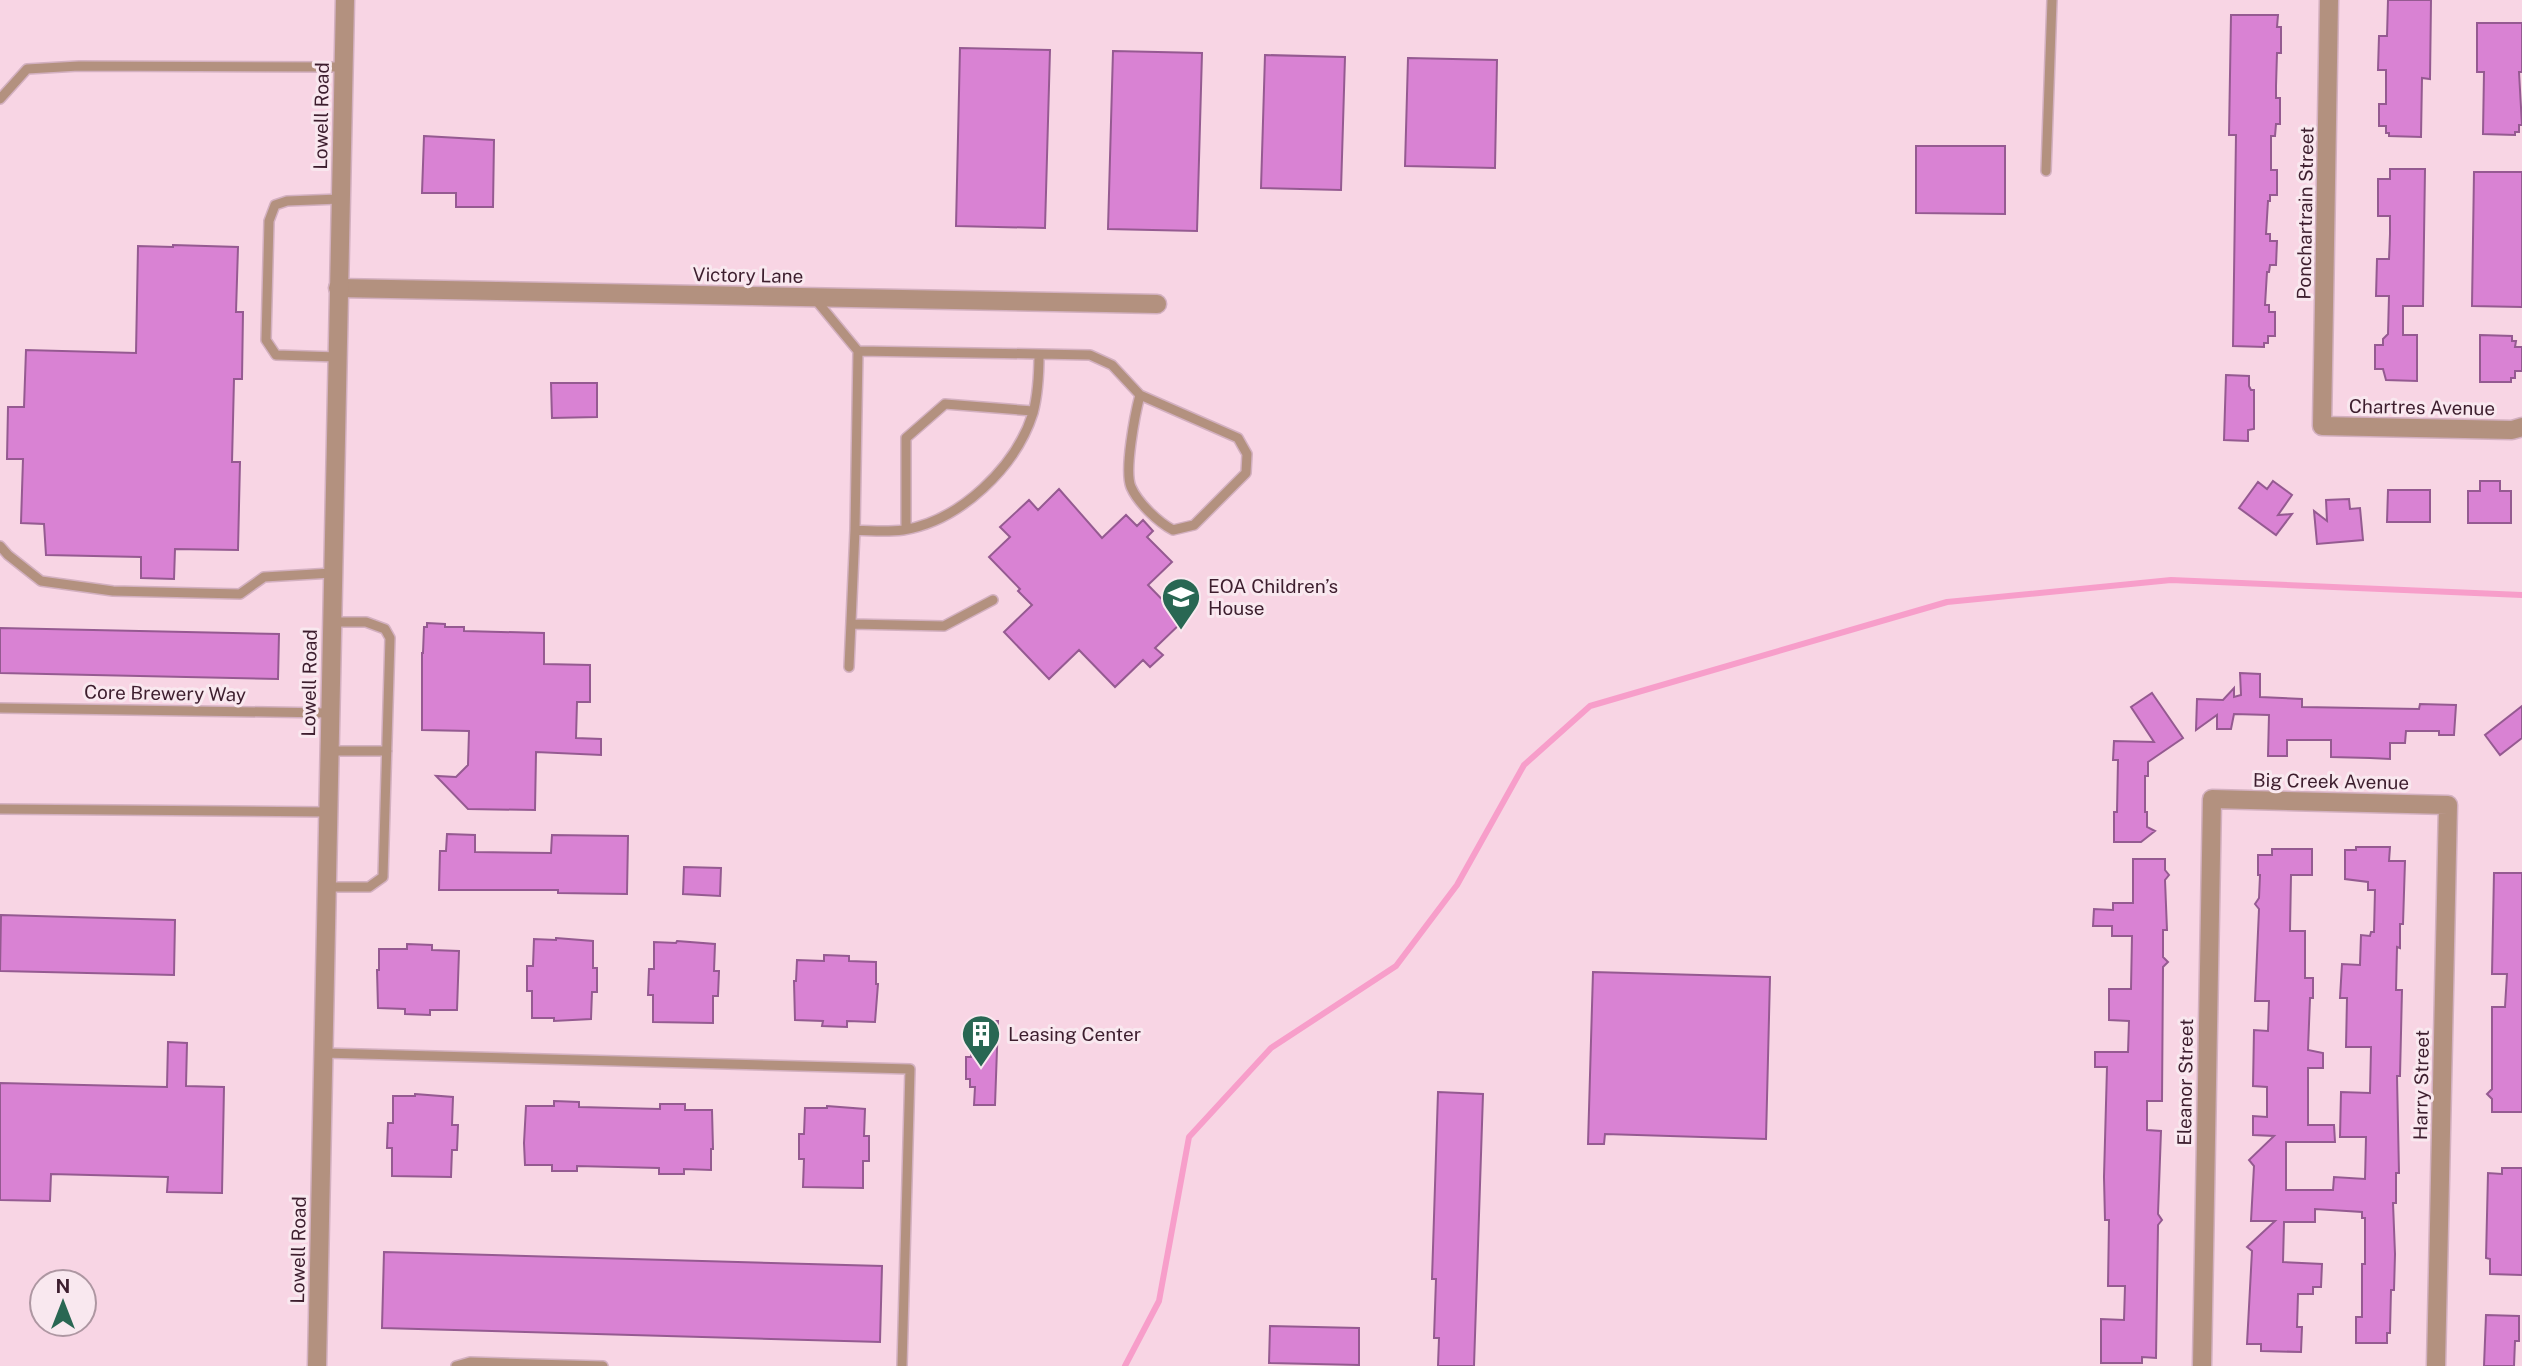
<svg xmlns="http://www.w3.org/2000/svg" width="2522" height="1366" viewBox="0 0 2522 1366" font-family="'Public Sans',sans-serif">
	<style>
		.lines { fill: none; stroke-linecap: round; stroke-linejoin: round }
		.stream { stroke: #f79eca; stroke-width: 6 }
		.building { fill: #d982d3; stroke: #955a91; stroke-width: 2 }
		.service-casing { stroke: #d3b0c0; stroke-width: 12 }
		.minor-casing { stroke: #d3b0c0; stroke-width: 21 }
		.tertiary-casing { stroke: #d3b0c0; stroke-width: 21 }
		.service { stroke: #b3917f; stroke-width: 9 }
		.minor { stroke: #b3917f; stroke-width: 18 }
		.tertiary { stroke: #b3917f; stroke-width: 18 }
		.labels { text-anchor: middle; stroke-width: 6; stroke-linejoin: round; paint-order: stroke }
		.street-label { font-size: 19px; fill: #3d1e2e; stroke: #f9e8ef }
		.poi-label { font-size: 19px; fill: #3d1e2e; stroke: #f9e8ef; text-anchor: start }
	</style>
	<rect width="100%" height="100%" fill="#f8d5e4"/>
	<g class="lines">
		<!-- stream -->
		<path class="stream" d="M1125 1366 1159 1301 1189 1137 1271 1048 1396 966 1457 885 1524 765 1590 706 1947 602 2171 580 2522 595"/>
	</g>
	<!-- building -->
	<path class="building" d="M2388 0H2431L2430 79 2422 78 2421 137 2389 136V133H2386V126H2379V104H2386V70H2378L2379 36H2387Z
		M2231 15H2278L2277 27H2281V53H2277L2276 86V98H2280V124H2276L2275 136H2271V170H2277V195H2270V201H2268L2266 234H2270V241H2277L2276 265H2270L2269 272H2267L2265 305H2269V312H2275V336H2268V343H2264V347L2233 346 2236 135H2229Z
		M2477 23H2522V72H2519L2522 125H2519V132H2515V135L2483 134 2484 72H2477Z
		M960 48 1050 50 1045 228 956 226Z
		M1113 51 1202 53 1197 231 1108 229Z
		M1265 55 1345 57 1341 190 1261 188Z
		M1408 58 1497 60 1495 168 1405 166Z
		M424 136 494 140 493 207H456V193H422Z
		M1916 146H2005V214L1916 213Z
		M2390 169H2425L2423 306H2403V335H2417V381L2386 380 2383 369H2375V345H2383V339L2388 334 2389 296H2376L2377 259H2389L2390 234V216H2378V179H2390Z
		M2474 172H2522V307L2472 306Z
		M173 245 238 247 236 312H243L242 379H234L232 462H240L238 550 175 549 174 579 141 578V557L46 555 44 524 21 523 23 459H7L8 407H24L26 350 136 353 138 246 173 247Z
		M2480 335 2512 336V341H2516L2515 347H2522V371H2515V378H2511V382H2480Z
		M2226 375 2249 376V386L2251 390H2254V429L2248 430V441L2224 440Z
		M551 383H597V417L552 418Z
		M2273 481 2292 495 2278 515 2292 514 2276 535 2239 508 2258 482 2267 489Z
		M2480 481H2500V491H2511V523H2468V491H2480Z
		M1059 489 1102 538 1126 515 1137 526 1143 520 1153 531 1147 537 1172 562 1148 585 1183 621 1155 648 1163 655 1150 667 1143 660 1115 687 1079 650 1049 679 1004 632 1032 605 1018 591 1020 589 989 557 1010 537 1000 527 1029 500 1038 510Z
		M2388 490H2430V522H2387Z
		M2349 499 2350 509 2360 508 2363 540 2317 544 2314 511 2327 521 2326 500Z
		M427 623 445 624V627H464V631L544 633V664L590 665V702H577L576 738 601 739V755L536 752 535 810 468 809 436 776 456 777 468 765 469 731 422 730V653H423L424 627H427Z
		M0 628 279 634 278 679 0 673Z
		M2240 673 2260 674V697L2302 699V707L2419 709 2420 704 2456 705 2454 735H2439V731H2406L2405 743H2390V759L2370 758 2331 757V740H2287V756H2268L2269 715 2234 714 2231 729H2217V715L2196 730 2197 699 2223 700 2234 688V697L2241 695Z
		M2152 693 2183 738 2148 762V776H2145V812H2147V827L2155 831 2141 842H2114V812H2117L2118 760H2113L2114 741 2154 742 2131 707Z
		M2522 706V738L2500 755 2485 735Z
		M447 834 475 835V852L551 853 552 835 628 836 627 894 558 893V890H439L440 851H446Z
		M2356 847H2390L2389 861H2405L2403 924H2400V948L2397 947 2396 990H2402L2400 1076H2397L2399 1173H2396V1203H2393L2395 1254 2394 1290H2391L2390 1333H2387V1343H2356V1317H2362V1264H2365V1218H2362V1212L2315 1209V1222H2284L2283 1262 2322 1264 2321 1287H2313V1294H2298L2297 1327H2302L2301 1352 2261 1351V1344H2247L2252 1251 2247 1247 2275 1221H2251L2254 1166 2249 1160 2274 1136 2253 1135V1116L2267 1117V1087L2253 1086 2254 1030 2268 1031 2269 1001H2255L2259 909 2255 904 2259 898 2260 875H2258V855H2272V849H2312V875H2291L2290 931H2305V978H2313V998H2310L2308 1050 2323 1053V1068H2308V1125H2334L2335 1142H2286V1190H2333L2334 1177 2365 1179 2366 1137H2340L2341 1092 2370 1093 2371 1047H2346L2347 998H2340L2342 964 2360 965 2361 935 2370 936 2371 932H2374L2375 890H2368V882L2345 879V850H2356Z
		M2133 859H2165V870L2169 875 2165 880 2167 930H2163V957L2168 962 2163 967 2162 1101H2147V1130L2161 1131 2158 1214 2162 1220 2158 1225 2156 1358 2142 1357V1363H2101V1319L2124 1320 2125 1286H2108L2109 1220H2105L2104 1177 2107 1067H2095V1052H2128L2129 1021 2109 1020V989H2131L2132 936H2112V926H2093L2094 909 2113 910V903H2133Z
		M684 867 721 868 720 896 683 894Z
		M2494 873H2522V1112H2492V1099L2487 1094 2492 1089V1007H2505L2507 974H2492Z
		M1 915 175 920 174 975 0 971Z
		M556 938 593 941V968H597V992H592L591 1019 554 1021V1018H532V991H527V966H533L534 939 556 940Z
		M677 941 715 944 714 971H719L718 996H713V1023L653 1022V995H648L649 969H654V942L676 943Z
		M407 944 432 945V950L459 951 457 1010H430V1015L405 1014V1009L378 1008 377 970H379V949H407Z
		M824 955 849 956V961L876 962V984H878L875 1022 847 1021V1027L822 1026 823 1021 795 1020 794 981H796L797 960 824 961Z
		M1593 972 1770 977 1766 1139 1605 1134 1604 1144H1588Z
		M976 1021H998L995 1105H974L975 1087H970V1079H966V1057H971L973 1026H976Z
		M168 1042 187 1043 186 1086 224 1087 222 1193 167 1192 168 1177 51 1174 50 1201 0 1200V1083L167 1087Z
		M1438 1092 1483 1094 1474 1366H1438L1439 1338H1434L1436 1279H1432Z
		M415 1094 453 1097 452 1125H458L457 1150H452L451 1177 392 1176V1148H387L388 1123H393V1096H415Z
		M554 1101 579 1102V1107L660 1109V1104H685V1110H712L713 1149H711V1170L684 1169V1174H659V1168L577 1166V1171H552V1165H525L524 1143 526 1106H554Z
		M827 1106 865 1109 864 1136H869V1161H863V1188L803 1187 804 1159H799V1134H804L805 1108H827Z
		M2502 1168H2522V1275L2490 1274V1259L2486 1258 2488 1173 2502 1174Z
		M384 1252 882 1266 880 1342 382 1328Z
		M2486 1315 2519 1316V1341H2515L2514 1366H2484Z
		M1270 1326 1359 1328V1365L1269 1363Z"/>
	<g class="lines">
		<!-- service casing -->
		<g class="service-casing">
			<path id="service" d="M0 99 27 69 79 66 343 67
				M2046 171 2052 0
				M815 299 858 351 855 530C871 531 887 532 903 530 960 521 1016 467 1033 413 1038 394 1039 374 1039 354L858 351
				M1039 354 1090 355 1112 365 1140 395 1238 438 1247 454 1246 473 1194 525 1173 530C1158 522 1138 503 1131 487 1124 471 1135 414 1140 395
				M337 357 276 355 266 340 269 221 275 205 287 201 340 199
				M906 529V438L945 404 1033 411
				M0 546 8 555 41 581 113 591 240 594 264 577 332 573
				M851 624 944 626 993 600
				M849 667 855 530
				M0 708 329 713
				M328 751H387
				M0 809 327 812
				M325 887H369L383 877 390 638 385 629 366 622H331
				M323 1053 910 1069 902 1366
				M456 1366 470 1362 603 1366"/>
		</g>
		<!-- minor casing -->
		<g class="minor-casing">
			<path id="minor" d="M2329 0 2322 426 2512 430 2522 427
				M338 288 1157 304
				M2202 1366 2212 799 2448 805 2436 1366"/>
		</g>
		<!-- tertiary casing -->
		<g class="tertiary-casing">
			<path id="tertiary" d="M317 1366 345 0"/>
		</g>
		<!-- service -->
		<use href="#service" class="service"/>
		<!-- minor -->
		<use href="#minor" class="minor"/>
		<!-- tertiary -->
		<use href="#tertiary" class="tertiary"/>
	</g>
	<!-- icons -->
	<defs>
		<g id="school-pin" transform="scale(2.0125)"><path d="M0 17L-7.5 6A9.5 9.5 0 1 1 7.5 6Z" fill="#296753" stroke="#f9e8ef"/><path d="M0-5L7-2L0 1L-7-2ZM-4 1L0 2.5L4 1V4Q0 6-4 4Z" fill="#fff"/></g>
		<g id="building-pin" transform="scale(2.0125)"><path d="M0 17L-7.5 6A9.5 9.5 0 1 1 7.5 6Z" fill="#296753" stroke="#f9e8ef"/><path d="M-4-6H4V6H1V3H-1V6H-4ZM-2.5-4.3h1.7v1.8h-1.7ZM.8-4.3h1.7v1.8H.8ZM-2.5-1h1.7V.8h-1.7ZM.8-1h1.7V.8H.8Z" fill="#fff"/></g>
	</defs>
	<g fill-rule="evenodd">
		<use href="#school-pin" x="1181" y="597"/>
		<use href="#building-pin" x="981" y="1034"/>
	</g>
	<g class="labels">
		<!-- street labels -->
		<g class="street-label">
			<text transform="translate(321 116) rotate(-89)" y="7">Lowell Road</text>
			<text transform="translate(2305 213) rotate(-89)" y="7">Ponchartrain Street</text>
			<text transform="translate(748 275) rotate(1)" y="7">Victory Lane</text>
			<text transform="translate(2422 407) rotate(1)" y="7">Chartres Avenue</text>
			<text transform="translate(309 683) rotate(-89)" y="7">Lowell Road</text>
			<text transform="translate(165 693) rotate(1)" y="7">Core Brewery Way</text>
			<text transform="translate(2331 781) rotate(1)" y="7">Big Creek Avenue</text>
			<text transform="translate(2185 1082) rotate(-89)" y="7">Eleanor Street</text>
			<text transform="translate(2421 1085) rotate(-89)" y="7">Harry Street</text>
			<text transform="translate(298 1250) rotate(-89)" y="7">Lowell Road</text>
		</g>
		<!-- poi labels -->
		<g class="poi-label">
			<text x="1208" y="593">EOA Children’s<tspan x="1208" dy="22">House</tspan></text>
			<text x="1008" y="1041">Leasing Center</text>
		</g>
	</g>
	<!-- north arrow -->
	<g transform="translate(63 1303)"><circle r="33" fill="#f9e8ef" stroke="#ae97a2" stroke-width="2"/>
	<path d="M0-5L12 26L0 18L-12 26Z" fill="#296753"/>
	<text y="-10" font-size="19" font-weight="bold" text-anchor="middle" fill="#3d1e2e">N</text>
	</g>
</svg>
